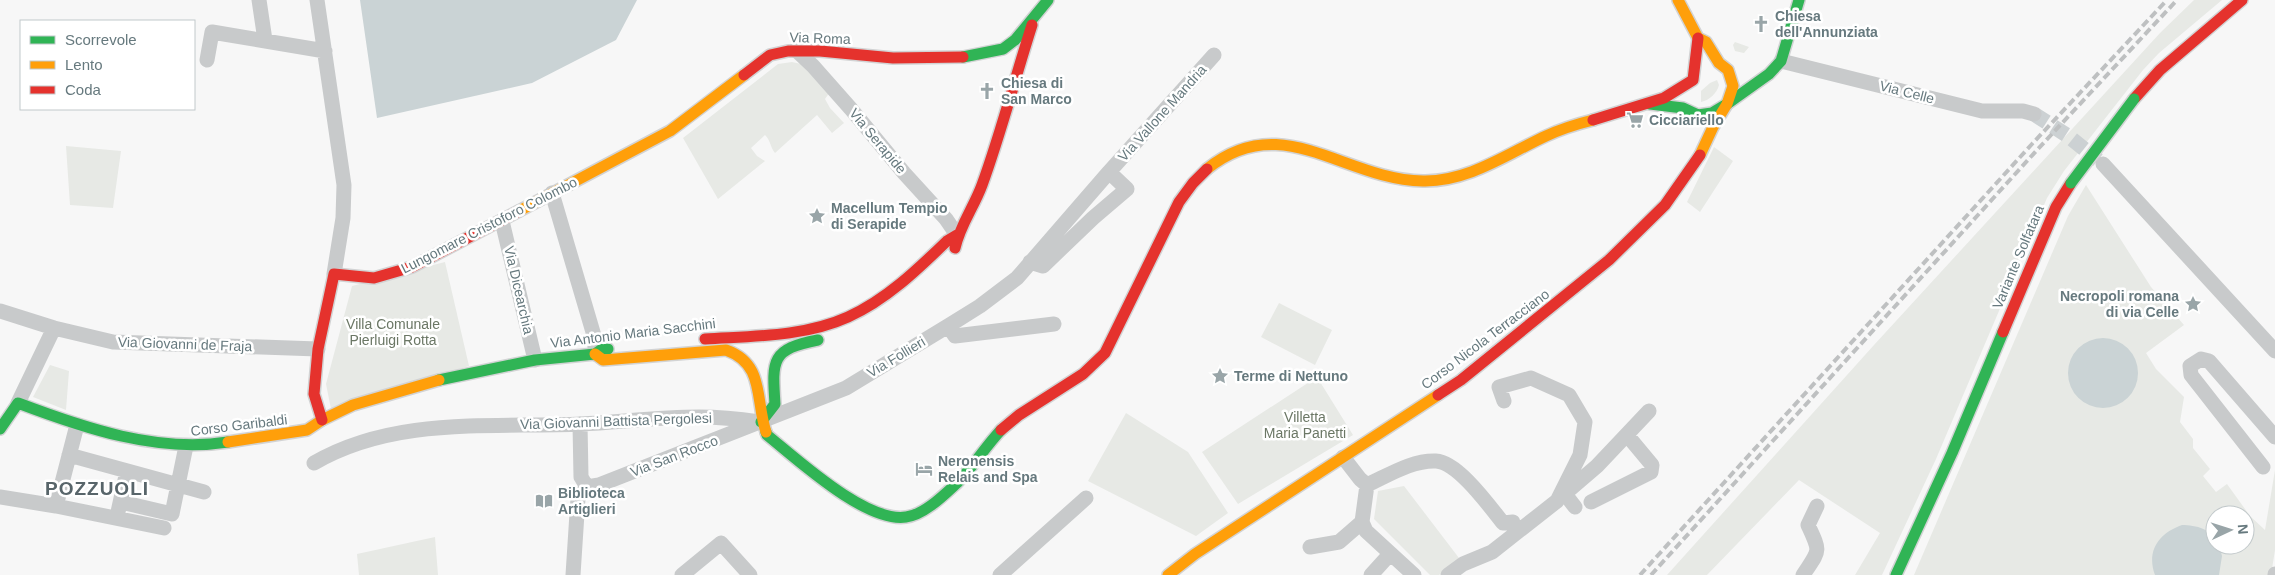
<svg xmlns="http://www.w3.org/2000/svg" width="2275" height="575" viewBox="0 0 2275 575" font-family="Helvetica,sans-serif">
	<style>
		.green { fill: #e7e9e5; fill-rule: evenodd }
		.water { fill: #cad3d5 }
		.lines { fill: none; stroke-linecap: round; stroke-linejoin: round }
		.street-tunnel { stroke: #ccd1d3; stroke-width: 15; stroke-dasharray: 15 8; stroke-linecap: butt }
		.fast-casing { stroke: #d2d3d4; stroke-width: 14 }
		.slow-casing { stroke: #d2d3d4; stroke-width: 14 }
		.jam-casing { stroke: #d2d3d4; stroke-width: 14 }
		.street { stroke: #c8cacb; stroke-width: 15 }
		.fast { stroke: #30b455; stroke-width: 11 }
		.slow { stroke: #ff9f0a; stroke-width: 11 }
		.jam { stroke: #e5322d; stroke-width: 11 }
		.rail { stroke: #bec0c1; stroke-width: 4; stroke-dasharray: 8 4; stroke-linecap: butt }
		.fast-bridge-casing { stroke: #d3d4d4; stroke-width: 14; stroke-linecap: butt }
		.fast-bridge { stroke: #30b455; stroke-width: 11 }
		.labels { text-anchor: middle; stroke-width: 5; stroke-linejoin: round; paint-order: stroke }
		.poi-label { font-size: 14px; font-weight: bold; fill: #66797e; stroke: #fff; text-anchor: start }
		.street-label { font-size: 14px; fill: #66797e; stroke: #fff }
		.park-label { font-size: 14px; fill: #6b7765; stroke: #fff }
		.district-label { font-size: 19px; font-weight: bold; letter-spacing: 1px; fill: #58656a; stroke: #fff }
	</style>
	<rect width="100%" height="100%" fill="#f7f7f7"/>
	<!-- green -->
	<path class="green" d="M2194 0H2222L2159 53 2143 70 2064 171 2047 198 1936 459 1882 575H1855L1880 533 1799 480 1707 575H1667L1874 345 2160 33Z
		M1735 42 1749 47 1744 53 1735 51 1733 45Z
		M792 62 806 65 830 92 825 99 830 108 844 123 832 133 817 115 775 153C770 147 771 141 765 135L751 148 757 156 765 161 718 199 683 138 778 64Z
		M1717 80 1719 85C1717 93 1710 100 1701 102V91L1710 83Z
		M66 146 121 151 113 208 70 205Z
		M1714 147 1733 161 1700 212 1687 202Z
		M2086 185 2151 287 2184 325 2146 353 2156 369 2184 397 2180 422 2193 439V448L2210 469 2203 476 2216 492 2227 484 2250 516 2265 530 2275 470V550L2271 575H1914L2068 216ZM2215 515H2245V545H2215Z
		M445 262 469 366 331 409 326 384 352 286Z
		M1279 303 1332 330 1315 365 1261 337Z
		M50 365 69 371 66 410 33 397Z
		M1317 377 1353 435 1238 504 1202 452Z
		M1126 413 1188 452 1228 513 1196 536 1088 481Z
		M1404 486 1459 558 1439 575H1430L1374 519 1378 491Z
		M435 537 438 575H359L357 554Z"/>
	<!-- water -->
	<path class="water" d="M360 0H637L616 40 532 83 377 118Z
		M2068 373a35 35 0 1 1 70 0a35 35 0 1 1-70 0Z
		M2182 525C2195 525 2215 529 2215 545H2219L2222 556 2219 575H2155C2146 551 2159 533 2182 525Z"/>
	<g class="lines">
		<!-- street-tunnel -->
		<path class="street-tunnel" d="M2034 114 2068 136 2098 160"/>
		<!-- fast casing -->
		<g class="fast-casing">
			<path id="fast" d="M963 57 1003 49 1015 40 1048 0
				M1650 104 1683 108 1698 115 1712 113 1727 104 1769 74 1781 61 1799 0
				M439 380 535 360 595 354 602 349H608
				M761 422 775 404C772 360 771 349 818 340
				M0 429 18 403C84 428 157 453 228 442
				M766 432 767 435C798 460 866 523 906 517 924 515 944 495 957 483 973 467 985 447 1001 430
				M1896 575 1952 453 2003 332"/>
		</g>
		<!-- slow casing -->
		<g class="slow-casing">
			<path id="slow" d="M1678 0 1698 38 1706 42 1719 63 1728 70 1733 86 1727 104 1713 127 1700 155
				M1207 169C1282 108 1344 180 1423 181 1468 182 1507 154 1546 136 1561 129 1577 124 1593 120
				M519 211 670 131 744 75
				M595 354 603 360 726 350C765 364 755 399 766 432
				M228 442 307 430 322 420 353 405 439 380
				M1168 575 1195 554 1438 395"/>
		</g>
		<!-- jam casing -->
		<g class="jam-casing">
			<path id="jam" d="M744 75 770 55 788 51H820L893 58 963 57
				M1693 80 1698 38
				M2134 99 2160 70 2242 0
				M1593 120 1664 98 1693 80
				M955 248C960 225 974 207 982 185 1001 133 1015 78 1032 25
				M2003 332 2056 207 2071 183
				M705 339C752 336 804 337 848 317 886 300 917 270 947 241L957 235
				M1438 395 1461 380 1609 260 1665 205 1700 155
				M322 420 314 394 318 349 334 274 374 278 412 267 519 211
				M1001 430 1019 415 1083 374 1105 353 1179 202 1193 183 1207 169"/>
		</g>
		<!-- street -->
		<path class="street" d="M259 0 265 40
			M317 0 344 185 343 218 334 274
			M796 50 813 66 851 109 904 173 946 219 957 235
			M207 60 212 32 325 51
			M1781 61 1982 111H2023L2034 114
			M2103 164 2275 351
			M1109 172 1214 55
			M552 193 595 339V354
			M502 221 535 360
			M0 311 54 328 113 342 318 349
			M948 326 955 336 1054 324
			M18 403 54 328
			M580 424 581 477 587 487
			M69 455 204 492
			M1343 457 1360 479 1367 485C1389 475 1412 460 1436 461 1458 462 1490 507 1503 523L1513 522
			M314 463C395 416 491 428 581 424 620 422 660 417 699 417 719 417 739 419 759 422
			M2263 467 2191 375 2190 366 2201 359 2209 361 2275 437
			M1367 485 1362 522 1366 531 1414 575
			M587 487 599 485 846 388 948 326 980 306 1017 278 1109 172 1127 189 1093 218 1043 266 1030 262
			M1565 494 1575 507
			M1562 496 1597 466 1649 411
			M0 497 56 506 164 528
			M121 502 172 514 186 446
			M1591 502 1651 472 1652 465 1627 435
			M56 506 77 425
			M118 512 127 471
			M1310 547 1339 542 1362 522
			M573 575 578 498 587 487
			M682 575 721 543 750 575
			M1000 575 1086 498
			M1371 575 1390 554
			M1448 575 1463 564 1492 552 1557 501 1580 455 1585 422 1569 395 1531 378 1499 387 1504 401
			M1803 575C1820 549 1821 553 1808 525L1817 506
			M2275 575V574"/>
		<!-- fast -->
		<use href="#fast" class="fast"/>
		<!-- slow -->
		<use href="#slow" class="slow"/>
		<!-- jam -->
		<use href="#jam" class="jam"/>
		<!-- rail -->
		<path class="rail" d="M1640 575 2032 144 2167 0
			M1651 575 2037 150 2177 0"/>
		<!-- fast-bridge casing -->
		<g class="fast-bridge-casing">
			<path id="fast-bridge" d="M2071 183 2134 99"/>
		</g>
		<!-- fast-bridge -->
		<use href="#fast-bridge" class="fast-bridge"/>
	</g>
	<!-- icons -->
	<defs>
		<g id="church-bare" transform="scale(1.35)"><path d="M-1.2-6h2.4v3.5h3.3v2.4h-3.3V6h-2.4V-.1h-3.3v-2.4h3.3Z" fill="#99a5a8" stroke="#fff" stroke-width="2.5" paint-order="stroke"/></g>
		<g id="supermarket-bare" transform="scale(1.35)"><path d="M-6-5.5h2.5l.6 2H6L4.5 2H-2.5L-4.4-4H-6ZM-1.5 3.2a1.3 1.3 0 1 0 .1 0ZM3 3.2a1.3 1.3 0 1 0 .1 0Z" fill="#99a5a8" stroke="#fff" stroke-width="2.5" paint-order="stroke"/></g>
		<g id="sight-bare" transform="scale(1.35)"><path d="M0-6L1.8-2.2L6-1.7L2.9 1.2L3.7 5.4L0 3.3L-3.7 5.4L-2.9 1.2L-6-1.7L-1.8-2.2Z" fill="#99a5a8" stroke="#fff" stroke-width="2.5" paint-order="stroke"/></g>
		<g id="hotel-bare" transform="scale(1.35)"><path d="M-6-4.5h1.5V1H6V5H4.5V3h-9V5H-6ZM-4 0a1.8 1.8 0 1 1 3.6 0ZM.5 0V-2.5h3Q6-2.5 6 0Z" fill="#99a5a8" stroke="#fff" stroke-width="2.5" paint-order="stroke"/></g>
		<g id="library-bare" transform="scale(1.35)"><path d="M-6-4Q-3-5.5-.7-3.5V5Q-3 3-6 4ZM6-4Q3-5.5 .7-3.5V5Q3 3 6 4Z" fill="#99a5a8" stroke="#fff" stroke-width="2.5" paint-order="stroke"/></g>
	</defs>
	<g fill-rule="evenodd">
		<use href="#church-bare" x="1761" y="24"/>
		<use href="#church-bare" x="987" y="91"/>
		<use href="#supermarket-bare" x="1635" y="120"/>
		<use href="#sight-bare" x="817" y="216"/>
		<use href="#sight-bare" x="2193" y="304"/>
		<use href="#sight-bare" x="1220" y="376"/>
		<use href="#hotel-bare" x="924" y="469"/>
		<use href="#library-bare" x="544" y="501"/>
	</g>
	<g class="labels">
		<!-- poi labels -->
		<g class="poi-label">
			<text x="1775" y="21">Chiesa<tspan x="1775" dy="16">dell'Annunziata</tspan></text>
			<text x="1001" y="88">Chiesa di<tspan x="1001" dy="16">San Marco</tspan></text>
			<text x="1649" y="125">Cicciariello</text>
			<text x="831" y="213">Macellum Tempio<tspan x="831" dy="16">di Serapide</tspan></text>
			<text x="2179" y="301" text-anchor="end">Necropoli romana<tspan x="2179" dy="16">di via Celle</tspan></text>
			<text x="1234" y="381">Terme di Nettuno</text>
			<text x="938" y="466">Neronensis<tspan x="938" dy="16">Relais and Spa</tspan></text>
			<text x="558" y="498">Biblioteca<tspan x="558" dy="16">Artiglieri</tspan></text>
		</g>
		<!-- street labels -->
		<g class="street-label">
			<text transform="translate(820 38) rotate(2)" y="5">Via Roma</text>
			<text transform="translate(1907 92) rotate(14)" y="5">Via Celle</text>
			<text transform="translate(1162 113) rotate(-48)" y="5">Via Vallone Mandria</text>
			<text transform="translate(878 141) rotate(50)" y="5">Via Serapide</text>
			<text transform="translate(489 225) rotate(-27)" y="5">Lungomare Cristoforo Colombo</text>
			<text transform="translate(2018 257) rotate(-67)" y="5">Variante Solfatara</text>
			<text transform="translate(519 290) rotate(77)" y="5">Via Dicearchia</text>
			<text transform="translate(633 333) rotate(-7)" y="5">Via Antonio Maria Sacchini</text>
			<text transform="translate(1485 339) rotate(-37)" y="5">Corso Nicola Terracciano</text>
			<text transform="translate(185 344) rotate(2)" y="5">Via Giovanni de Fraja</text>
			<text transform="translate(896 357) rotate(-31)" y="5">Via Follieri</text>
			<text transform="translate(616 421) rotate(-2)" y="5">Via Giovanni Battista Pergolesi</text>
			<text transform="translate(239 425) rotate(-7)" y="5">Corso Garibaldi</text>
			<text transform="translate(674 456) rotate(-21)" y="5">Via San Rocco</text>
		</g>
		<!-- park labels -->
		<g class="park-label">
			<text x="393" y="329">Villa Comunale<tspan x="393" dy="16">Pierluigi Rotta</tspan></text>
			<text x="1305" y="422">Villetta<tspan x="1305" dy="16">Maria Panetti</tspan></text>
		</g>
		<!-- district labels -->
		<g class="district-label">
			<text x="97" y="495">POZZUOLI</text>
		</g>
	</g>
	<!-- legend -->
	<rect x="20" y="20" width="175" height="90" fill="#ffffff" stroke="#c2c9cb"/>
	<rect x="30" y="36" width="25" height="8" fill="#30b455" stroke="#c2c9cb"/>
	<text x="65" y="45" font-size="15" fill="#66797e">Scorrevole</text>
	<rect x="30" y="61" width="25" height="8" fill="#ff9f0a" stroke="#c2c9cb"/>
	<text x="65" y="70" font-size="15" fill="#66797e">Lento</text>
	<rect x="30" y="86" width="25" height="8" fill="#e5322d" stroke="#c2c9cb"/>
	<text x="65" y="95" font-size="15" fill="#66797e">Coda</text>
	<!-- north arrow -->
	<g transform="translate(2230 530) rotate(86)"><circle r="24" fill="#ffffff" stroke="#c2c9cb"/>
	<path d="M0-4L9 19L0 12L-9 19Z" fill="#99a5a8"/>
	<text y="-8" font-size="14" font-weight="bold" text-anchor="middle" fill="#66797e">N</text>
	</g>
</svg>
